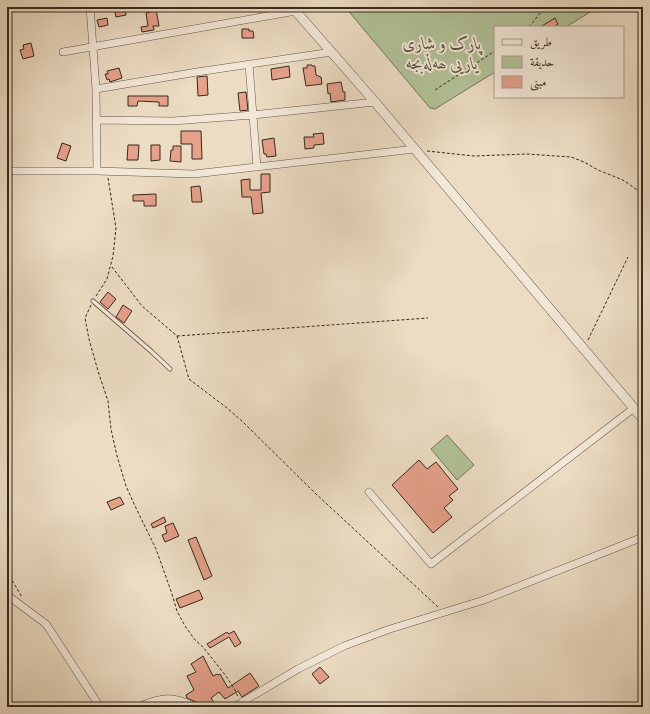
<svg xmlns="http://www.w3.org/2000/svg" width="650" height="714" viewBox="0 0 650 714" font-family="'Sorts Mill Goudy',Amiri,serif">
	<style>
		.green { fill: #b2c298; stroke: #74765b }
		.building { fill: #e6a18b; stroke: #36291e }
		.lines { fill: none; stroke-linecap: round; stroke-linejoin: round }
		.service-casing { stroke: #645647; stroke-width: 5 }
		.minor-casing { stroke: #645647; stroke-width: 8 }
		.tertiary-casing { stroke: #645647; stroke-width: 10 }
		.path { stroke: #36291e; stroke-width: 1; stroke-dasharray: 3 2; stroke-linecap: butt }
		.service { stroke: #f3e8d8; stroke-width: 3.5 }
		.minor { stroke: #f3e8d8; stroke-width: 7 }
		.tertiary { stroke: #f3e8d8; stroke-width: 9 }
		.labels { text-anchor: middle; stroke-width: 4; stroke-linejoin: round; paint-order: stroke }
		.park-label { font-size: 17px; font-style: italic; fill: #554f3c; stroke: #f3e8d8 }
	</style>
	<rect width="100%" height="100%" fill="#ecdcc3"/>
	<filter id="stains"><feTurbulence type="fractalNoise" baseFrequency=".005" numOctaves="4"/><feColorMatrix values="0 0 0 0 .2 0 0 0 0 .09 0 0 0 0 .02 0 0 0 .5 -.17"/></filter>
	<radialGradient id="worn" r=".72"><stop offset=".6" stop-color="#630" stop-opacity="0"/><stop offset="1" stop-color="#630" stop-opacity=".3"/></radialGradient>
	<!-- green -->
	<path class="green" d="M345 7H598L566 27H495V72L435 109 430 108Z
		M447 435 474 465 457 480 431 449Z"/>
	<!-- building -->
	<path class="building" d="M114 7H125L126 15 116 17Z
		M156 9 159 26H153L154 30 142 32 141 27 148 26 146 13 150 12V10Z
		M107 18 108 25 99 27 97 20Z
		M555 18 558 24 554 27H540Z
		M242 29H249V31H253L254 38H242Z
		M31 43 34 56 23 59 20 50 24 49 23 45Z
		M307 65H312V66H315L316 75 321 77 322 84 306 86 303 68H307Z
		M289 66 290 77 272 80 271 69Z
		M119 68 122 78 110 82 109 79 107 80 105 74H108L107 71Z
		M207 76 208 95 198 96 197 77Z
		M341 82 343 92H345V100L331 102 330 93 328 94 327 84Z
		M246 92 248 110 240 111 238 93Z
		M128 96H168V106H159V102L138 101 137 106H128Z
		M181 131H201L202 159H192V144H181Z
		M323 133 324 144 314 145V148L305 149 304 137H314L313 134Z
		M274 138 276 156 267 157 266 154H264L262 140Z
		M62 143 71 146 66 161 57 158Z
		M128 145H139L138 160H127Z
		M151 145H160V160L151 161Z
		M173 146H181V162L170 161 171 150H173Z
		M261 174H270V192L261 193 263 213 253 214 251 197H242L241 180 250 179V190H261Z
		M200 186 202 202H192L191 187Z
		M156 194V206H144V201H133V195Z
		M108 292 116 299 108 309 100 302Z
		M123 305 132 311 124 323 116 317Z
		M419 460 427 469 436 462 458 489 449 496 453 500 444 508 452 517 433 533 392 485Z
		M120 497 124 504 111 510 107 502Z
		M164 517 166 522 153 528 151 524Z
		M173 523 179 536 165 542 162 535 167 533 165 526Z
		M196 537 212 576 204 580 188 540Z
		M199 590 203 599 180 608 176 599Z
		M234 631 241 643 235 647 229 637 210 648 207 644 227 632 229 634Z
		M203 656 213 676 217 674 218 675 220 674 228 688 250 673 259 686 242 697 238 691 225 699 219 692 211 698 217 707H201L198 703 187 698 186 695 194 690 187 676 196 672 191 664Z
		M320 667 329 677 320 684 312 674Z"/>
	<g class="lines">
		<!-- service casing -->
		<g class="service-casing">
			<path id="service" d="M93 301 152 352 170 369"/>
		</g>
		<!-- minor casing -->
		<g class="minor-casing">
			<path id="minor" d="M90 7 96 89 97 171
				M63 52 296 11
				M249 64 257 167
				M96 89 197 72 332 52
				M97 120 173 121 253 115 375 102
				M7 171H97L194 174 415 149
				M369 492 431 564 634 408
				M7 595 46 624 100 707
				M138 707C161 697 173 695 196 707
				M234 707 298 669 344 646 390 629 484 600 643 537"/>
		</g>
		<!-- tertiary casing -->
		<g class="tertiary-casing">
			<path id="tertiary" d="M292 7 375 102 643 419"/>
		</g>
		<!-- path -->
		<path class="path" d="M529 27 545 7
			M435 90 495 51
			M427 151 474 156 527 154 571 157 584 162 598 170 623 180 643 194
			M112 267 142 306 177 336 189 379 227 408 244 423 315 493 438 607
			M96 296 107 279 113 256 116 228 108 178
			M91 305 85 318 89 339 98 371 108 401 111 429 117 456 126 486 135 506 156 549 171 591 177 611 185 626 195 640 203 647 226 676 235 690 238 697
			M177 336 428 318
			M588 340 628 257
			M7 572 22 597"/>
		<!-- service -->
		<use href="#service" class="service"/>
		<!-- minor -->
		<use href="#minor" class="minor"/>
		<!-- tertiary -->
		<use href="#tertiary" class="tertiary"/>
	</g>
	<g class="labels">
		<!-- park labels -->
		<g class="park-label">
			<text x="442" y="49">پارک و شاری<tspan x="442" dy="20">یاریی ھەڵەبجە</tspan></text>
		</g>
	</g>
	<!-- margin -->
	<rect width="650" height="714" fill="none" stroke="#ecdcc3" stroke-width="24"/>
	<rect x="8" y="8" width="634" height="698" fill="none" stroke="#36291e" stroke-width="2"/>
	<rect x="12" y="12" width="626" height="690" fill="none" stroke="#36291e"/>
	<!-- legend -->
	<rect x="494" y="26" width="130" height="72" fill="#f3e8d8" stroke="#a79c8e"/>
	<rect x="502" y="39" width="20" height="6" fill="#f3e8d8" stroke="#a79c8e"/>
	<text x="530" y="46" font-size="12" fill="#36291e">طريق</text>
	<rect x="502" y="56" width="20" height="12" fill="#b2c298" stroke="#a79c8e"/>
	<text x="530" y="66" font-size="12" fill="#36291e">حديقة</text>
	<rect x="502" y="76" width="20" height="12" fill="#e6a18b" stroke="#a79c8e"/>
	<text x="530" y="86" font-size="12" fill="#36291e">مبنى</text>
	<rect width="100%" height="100%" filter="url(#stains)"/>
	<rect width="100%" height="100%" fill="url(#worn)"/>
</svg>
